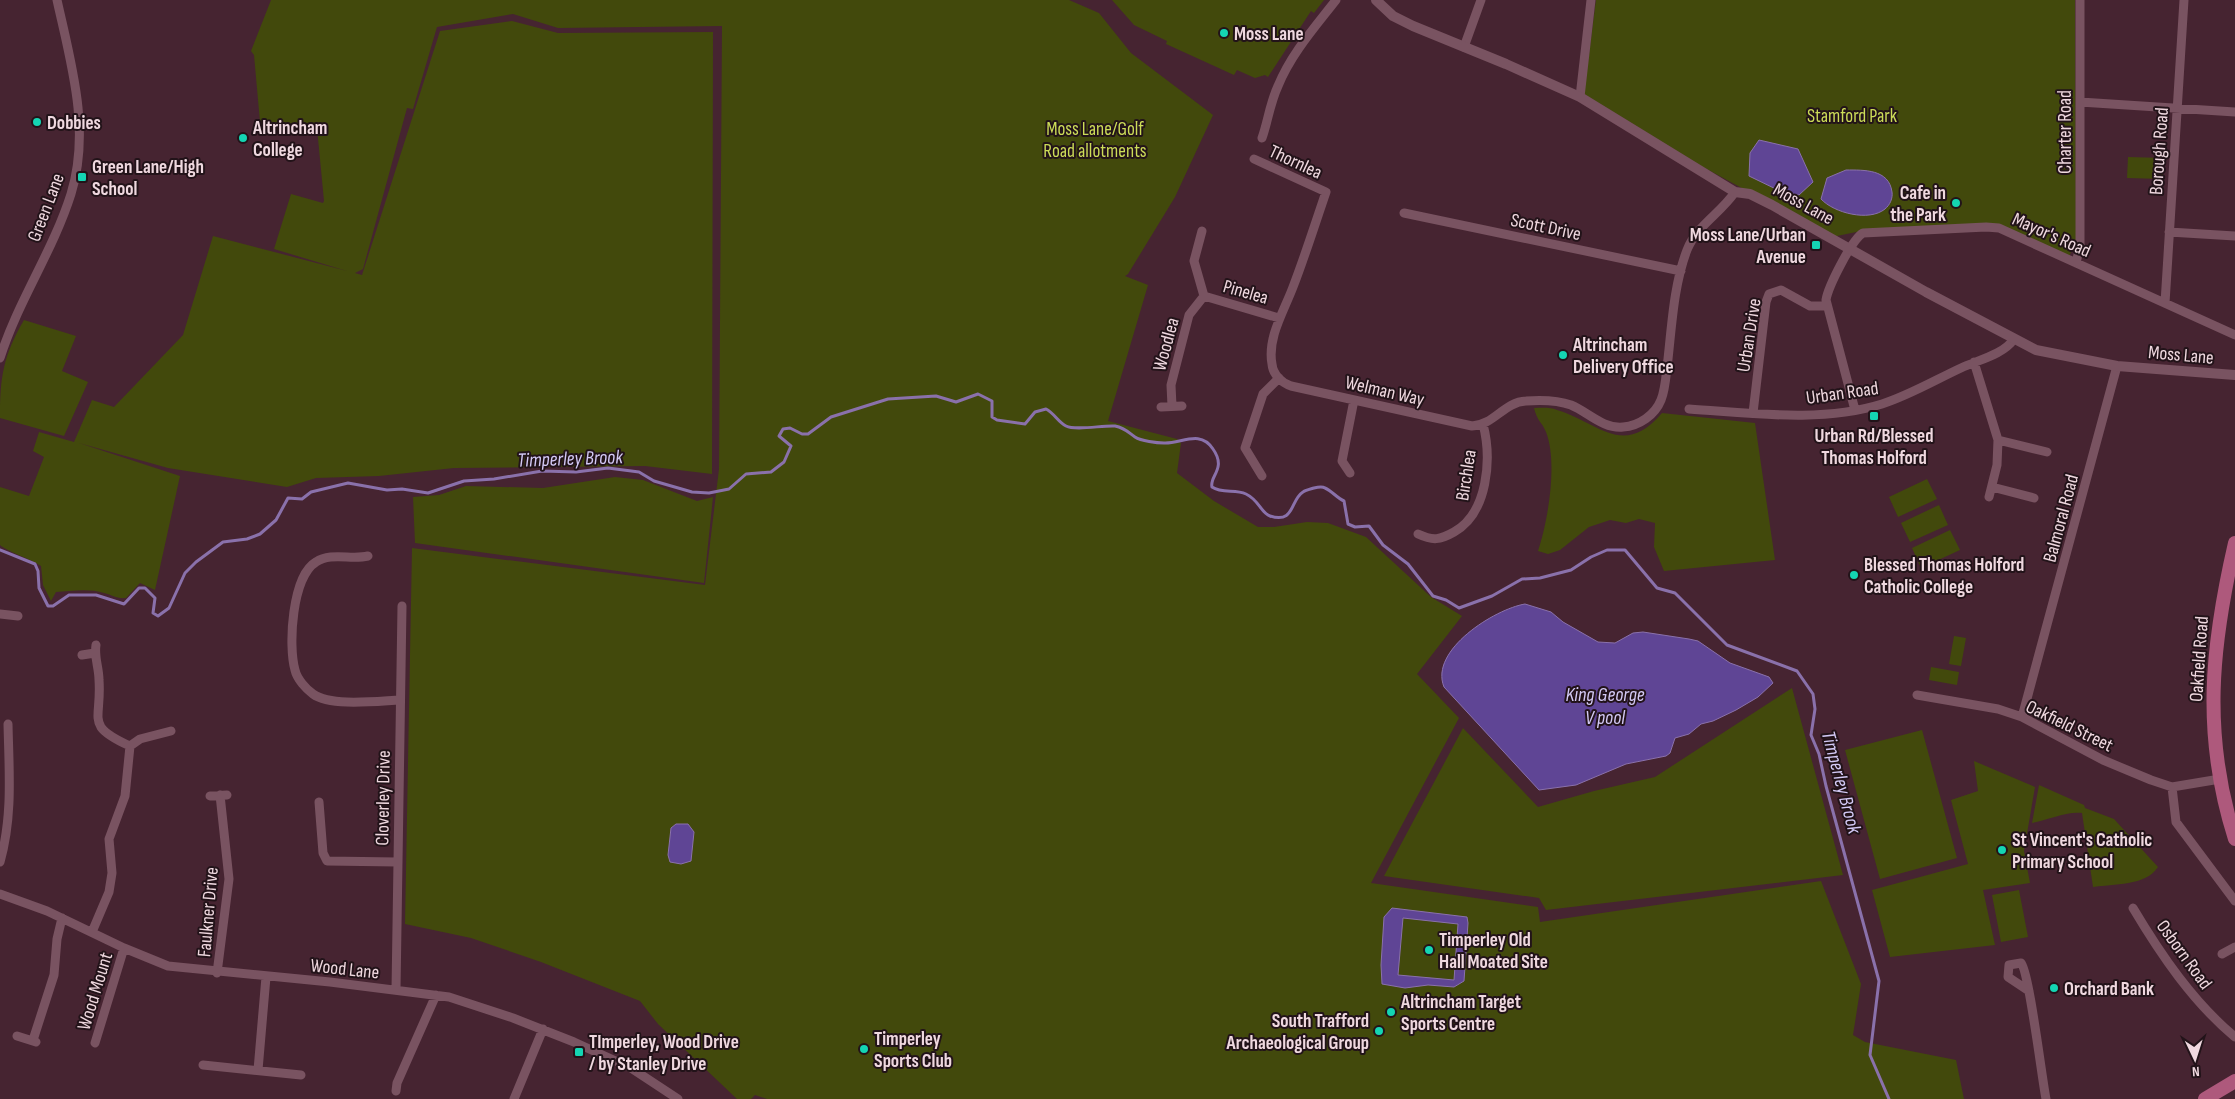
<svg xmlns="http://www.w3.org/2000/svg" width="2235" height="1099" viewBox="0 0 2235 1099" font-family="'Sofia Sans Condensed',sans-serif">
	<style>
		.green { fill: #42490c }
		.water { fill: #5f4595; stroke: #8a71ab; fill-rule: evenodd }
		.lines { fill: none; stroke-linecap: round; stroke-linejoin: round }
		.stream { stroke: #8a71ab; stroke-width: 3 }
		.minor { stroke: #795361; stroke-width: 9 }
		.tertiary { stroke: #795361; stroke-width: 10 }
		.primary { stroke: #ae597c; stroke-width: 14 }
		.poi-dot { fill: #14d5b3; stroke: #221319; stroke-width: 2 }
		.labels { text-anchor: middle; stroke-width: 4; stroke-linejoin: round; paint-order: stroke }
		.poi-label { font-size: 19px; font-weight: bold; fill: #efd8df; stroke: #221319; text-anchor: start }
		.park-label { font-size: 19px; fill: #ccdc58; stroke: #221319 }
		.street-label { font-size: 19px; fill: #efd8df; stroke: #221319 }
		.water-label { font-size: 20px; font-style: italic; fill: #d3c9f5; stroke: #221319 }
	</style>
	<rect width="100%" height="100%" fill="#462431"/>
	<!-- green -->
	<path class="green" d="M271 0H1069L1099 13 1131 53 1213 115 1175 197 1128 274 1125 276 1148 285 1108 421 1177 439 1181 443 1177 473 1214 501 1258 527H1274L1307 522 1328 523 1366 537 1431 597 1462 616 1417 674 1459 718 1371 883 1538 907 1540 922 1821 881 1861 984 1853 1035 1865 1042 1956 1060 1964 1099H767L755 1095 751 1099H737L658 1024 640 1001 541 962 471 938 405 924 412 548 705 585 719 469 722 26 558 28 513 14 437 27 413 109 407 108 363 269 355 273 362 275 440 31 512 21 558 33 713 32 712 474 645 466 454 468 379 476 316 478 287 487 168 468 79 443 180 476 155 590 140 583 126 598C116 599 113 595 104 593 89 588 71 591 56 592L51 601 43 585 41 566C31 559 6 551 0 545V487L29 496 44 457 33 451 39 432 74 442 92 400 114 407 183 335 213 236 347 271 274 249 291 194 323 203 324 201 317 128 261 133 254 55 251 51Z
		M1112 0H1324L1314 13 1311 11 1268 77 1265 75 1255 78 1237 70 1234 75 1166 44 1167 41 1134 25Z
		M1596 0H2075L2076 239 2069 257 2006 228 1866 230 1832 237 1703 167 1584 94Z
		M2128 157 2163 158V179L2127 178Z
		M24 320 76 336 62 371 88 382 64 436 0 418C0 377 3 356 24 320Z
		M1534 408C1542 408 1550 407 1557 410 1598 422 1623 459 1662 413L1755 423 1775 560 1664 571 1654 547 1655 523 1639 519 1626 523 1610 520 1589 527 1560 550 1548 554 1538 551C1548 521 1558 462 1546 432 1542 422 1537 421 1534 408Z
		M615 477 643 480 697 501 713 497 704 583 415 543 413 497 439 495 466 486 543 488Z
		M1927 479 1937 499 1898 517 1889 497Z
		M1939 505 1948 525 1910 542 1901 523Z
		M1950 530 1960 550 1921 568 1912 548Z
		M1954 636 1966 638 1961 666 1949 664Z
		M1931 667 1959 672 1957 685 1929 680Z
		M1792 688 1843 875 1546 910 1539 898 1384 876 1463 728 1538 807 1594 791 1655 777Z
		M1922 730 1957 858 1880 879 1845 750Z
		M1974 761 2035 787 2024 851 2030 883 1983 890 1995 945 1890 957 1872 890 1968 864 1951 800 1978 791Z
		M2039 785 2084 805 2085 808 2114 819 2158 867C2146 886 2113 884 2093 887L2082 813C2067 811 2048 820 2032 823Z
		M2019 890 2028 937 2001 942 1992 895Z"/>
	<!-- water -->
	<path class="water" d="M1759 140 1798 149 1813 182 1799 195 1782 192 1749 176 1750 153Z
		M1846 170C1864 170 1889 169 1892 192 1893 198 1890 205 1885 209 1869 222 1834 213 1821 199L1827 178Z
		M1525 604 1551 612 1563 622 1598 642 1615 643 1633 633 1643 632 1689 639 1698 641 1730 663 1769 677 1773 683 1758 697 1736 710 1713 721 1701 724 1689 734 1675 738 1670 753 1666 756 1626 764 1576 785 1539 790 1444 687C1429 650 1495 609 1525 604Z
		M676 824H688L694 832 691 861 681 864 670 862 668 855 671 828Z
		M1392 908 1467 917 1468 923 1464 981 1454 987 1428 985 1405 988 1382 984 1381 965 1384 917ZM1403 918 1458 924 1454 980 1398 975Z"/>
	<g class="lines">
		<!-- stream -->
		<path class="stream" d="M0 550 35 564 38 571 39 588 48 606H53L69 595H96L124 604 139 588H145L155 598 153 613 158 616 169 608 185 573 196 562 223 542 247 539 260 534 276 520 288 498 302 499 311 492 348 483 387 490 402 489 428 493 464 481 494 479 542 471 576 472 608 468 639 472 654 481 692 492 709 493 729 489 746 474 771 472 784 462 791 446 779 436 783 429 790 428 802 434H808L831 417 888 399 936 396 956 402 978 394 992 401V417L997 420 1025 424 1035 412 1046 409C1054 413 1058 422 1066 426 1076 431 1103 425 1115 426 1125 428 1128 432 1135 437 1141 441 1157 443 1164 443 1181 444 1200 429 1213 449 1227 469 1209 476 1212 487 1222 494 1235 489 1246 494 1259 500 1261 513 1270 516 1295 524 1290 500 1303 492 1306 490 1311 489 1314 488 1318 487 1322 486 1325 488 1332 491 1337 498 1344 501L1348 524 1355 527 1369 526 1383 545 1408 564 1433 596 1446 600 1459 608 1492 596 1522 579 1540 578 1571 570 1591 557 1607 550H1625L1657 588 1675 593 1727 645 1797 671 1813 694 1815 709 1811 735 1819 754 1826 786 1879 981 1870 1055 1889 1099"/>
		<!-- minor -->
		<path class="minor" d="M1464 47 1481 0
			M1580 97 1591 0
			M2080 102 2235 112
			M1262 138C1268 121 1270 103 1278 86 1291 54 1315 27 1336 0
			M1254 159 1326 192C1315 224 1305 256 1293 287 1284 311 1267 338 1272 364 1273 375 1282 383 1291 386L1472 426C1494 425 1504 402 1526 401 1540 400 1557 400 1571 405 1588 412 1603 429 1623 427 1639 426 1655 415 1661 400 1666 388 1666 372 1668 359 1672 323 1674 284 1687 250 1697 225 1720 214 1735 192
			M1404 213 1681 271
			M1202 231 1194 261 1204 296
			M2169 232 2235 236
			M2076 263 2080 246V0
			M1204 296 1279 318
			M2165 303 2184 0
			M0 358C18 301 53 251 71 194 91 130 71 63 57 0
			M1974 362 1998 440 1997 465 1989 497
			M1172 406 1171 385 1189 315 1204 296
			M1161 407 1182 406
			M1689 409C1752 413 1821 423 1882 404 1910 395 1935 380 1961 368 1978 360 2003 355 2014 339
			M1855 410 1826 300C1828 287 1852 239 1863 233L1986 227 1999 228 2235 335
			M1753 413 1766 302 1769 294 1781 290 1810 306H1827
			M1998 440 2047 452
			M1350 473 1342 461 1354 400
			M1262 476 1245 448 1263 394 1279 378
			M1992 487 2034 498
			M1418 534C1433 541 1440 540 1454 532 1488 513 1492 459 1483 424
			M368 556C351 560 331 552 316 562 292 576 288 646 295 670 297 679 306 689 313 694 331 707 378 701 400 700
			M0 614 18 616
			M96 645C94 657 99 668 99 680 102 721 84 725 130 746
			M82 655 95 653
			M1917 695 1998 709 2022 717 2103 760 2151 780 2172 787 2220 779
			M2022 717 2117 366
			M2172 787 2176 822 2235 901
			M210 796 227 795
			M319 802 323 853 327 861 397 862
			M0 862C13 816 9 771 8 724
			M0 894 47 911 124 948 168 966 330 982 449 997 513 1018 574 1042 631 1068 678 1099
			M2133 908C2161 955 2193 1002 2235 1037
			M92 932 109 892 112 873 109 839 125 796 130 746 140 739 171 731
			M2222 954 2235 947
			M217 973 229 879 220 795
			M396 990 402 606
			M2029 991 2008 977 2009 965 2021 963C2029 971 2042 1079 2046 1099
			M17 1036 36 1042
			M33 1040 54 975 57 939 62 918
			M95 1043 124 948
			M203 1065 301 1075
			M258 1070 266 977
			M396 1091 397 1083 436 995
			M514 1099 543 1029"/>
		<!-- tertiary -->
		<path class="tertiary" d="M1376 0 1393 16 1413 26 1506 64 1580 97 1735 192 1750 194 1772 205 1926 292 2036 350 2117 366 2235 375"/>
		<!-- primary -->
		<path class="primary" d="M2235 543C2211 647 2202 735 2235 839
			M2205 1099 2235 1081"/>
	</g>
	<!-- markers -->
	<g class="poi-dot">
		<circle cx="1224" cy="33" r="5"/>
		<circle cx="37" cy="122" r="5"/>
		<circle cx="243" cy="138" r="5"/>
		<rect x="77" y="172" width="10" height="10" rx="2.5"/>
		<circle cx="1956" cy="203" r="5"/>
		<rect x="1811" y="240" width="10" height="10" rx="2.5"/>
		<circle cx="1563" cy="355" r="5"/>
		<rect x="1869" y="411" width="10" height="10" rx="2.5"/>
		<circle cx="1854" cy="575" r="5"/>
		<circle cx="2002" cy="850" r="5"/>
		<circle cx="1429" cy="950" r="5"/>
		<circle cx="2054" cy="988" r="5"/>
		<circle cx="1391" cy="1012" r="5"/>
		<circle cx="1379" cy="1031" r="5"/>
		<circle cx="864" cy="1049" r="5"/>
		<rect x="574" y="1047" width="10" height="10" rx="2.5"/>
	</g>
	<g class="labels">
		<!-- poi labels -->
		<g class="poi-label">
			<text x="1234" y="40">Moss Lane</text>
			<text x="47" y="129">Dobbies</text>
			<text x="253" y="134">Altrincham<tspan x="253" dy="22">College</tspan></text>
			<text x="92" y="173">Green Lane/High<tspan x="92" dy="22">School</tspan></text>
			<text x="1946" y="199" text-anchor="end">Cafe in<tspan x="1946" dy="22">the Park</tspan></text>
			<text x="1806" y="241" text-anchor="end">Moss Lane/Urban<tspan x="1806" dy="22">Avenue</tspan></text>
			<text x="1573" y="351">Altrincham<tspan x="1573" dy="22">Delivery Office</tspan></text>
			<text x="1874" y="442" text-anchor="middle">Urban Rd/Blessed<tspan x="1874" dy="22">Thomas Holford</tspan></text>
			<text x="1864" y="571">Blessed Thomas Holford<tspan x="1864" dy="22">Catholic College</tspan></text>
			<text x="2012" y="846">St Vincent's Catholic<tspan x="2012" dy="22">Primary School</tspan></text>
			<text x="1439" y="946">Timperley Old<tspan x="1439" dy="22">Hall Moated Site</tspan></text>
			<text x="2064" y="995">Orchard Bank</text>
			<text x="1401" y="1008">Altrincham Target<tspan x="1401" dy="22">Sports Centre</tspan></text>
			<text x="1369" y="1027" text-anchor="end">South Trafford<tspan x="1369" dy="22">Archaeological Group</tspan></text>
			<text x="874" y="1045">Timperley<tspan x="874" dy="22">Sports Club</tspan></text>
			<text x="589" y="1048">TImperley, Wood Drive<tspan x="589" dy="22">/ by Stanley Drive</tspan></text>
		</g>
		<!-- park labels -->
		<g class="park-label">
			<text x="1852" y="122">Stamford Park</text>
			<text x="1095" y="135">Moss Lane/Golf<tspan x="1095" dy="22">Road allotments</tspan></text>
		</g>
		<!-- street labels -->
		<g class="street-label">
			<text transform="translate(2064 132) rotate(-90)" y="7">Charter Road</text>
			<text transform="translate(2158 151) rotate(-86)" y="7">Borough Road</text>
			<text transform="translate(1296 161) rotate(25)" y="7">Thornlea</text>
			<text transform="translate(1804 203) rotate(29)" y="7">Moss Lane</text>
			<text transform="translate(45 207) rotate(-69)" y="7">Green Lane</text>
			<text transform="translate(1546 226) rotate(12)" y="7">Scott Drive</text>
			<text transform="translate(2052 234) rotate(24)" y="7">Mayor's Road</text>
			<text transform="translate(1246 291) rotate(16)" y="7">Pinelea</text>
			<text transform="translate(1748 335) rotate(-81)" y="7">Urban Drive</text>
			<text transform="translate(1165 344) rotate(-75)" y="7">Woodlea</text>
			<text transform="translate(2181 354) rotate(5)" y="7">Moss Lane</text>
			<text transform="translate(1385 390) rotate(13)" y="7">Welman Way</text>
			<text transform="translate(1842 392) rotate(-8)" y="7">Urban Road</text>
			<text transform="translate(1465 475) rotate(-81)" y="7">Birchlea</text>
			<text transform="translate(2060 518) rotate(-75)" y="7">Balmoral Road</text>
			<text transform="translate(2198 659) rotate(-86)" y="7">Oakfield Road</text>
			<text transform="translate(2070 725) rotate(26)" y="7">Oakfield Street</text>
			<text transform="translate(382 798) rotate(-89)" y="7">Cloverley Drive</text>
			<text transform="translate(207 912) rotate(-85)" y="7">Faulkner Drive</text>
			<text transform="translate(2185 954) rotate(54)" y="7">Osborn Road</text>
			<text transform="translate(345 968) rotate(6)" y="7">Wood Lane</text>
			<text transform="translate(94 991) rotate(-73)" y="7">Wood Mount</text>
		</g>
		<!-- water labels -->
		<g class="water-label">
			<text transform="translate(570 458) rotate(-2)" y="7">Timperley Brook</text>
			<text x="1605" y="701">King George<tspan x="1605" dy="23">V pool</tspan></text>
			<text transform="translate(1842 782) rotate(75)" y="7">Timperley Brook</text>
		</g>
	</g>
	<!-- north arrow -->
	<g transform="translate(2195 1059) rotate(176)" stroke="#221319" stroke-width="4" paint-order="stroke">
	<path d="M0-4L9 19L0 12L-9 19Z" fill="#efd8df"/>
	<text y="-8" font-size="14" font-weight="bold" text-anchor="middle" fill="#efd8df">N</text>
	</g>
</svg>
